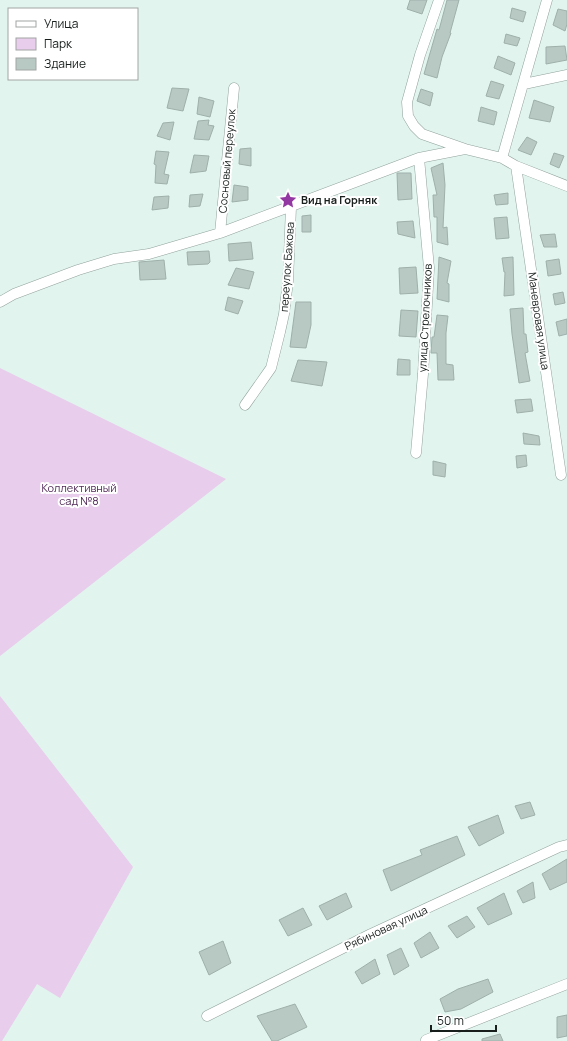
<svg xmlns="http://www.w3.org/2000/svg" width="567" height="1041" viewBox="0 0 567 1041" font-family="Manrope,sans-serif">
	<style>
		.green { fill: #e8cdec }
		.building { fill: #b8c9c4; stroke: #9fb0ab }
		.lines { fill: none; stroke-linecap: round; stroke-linejoin: round }
		.street-casing { stroke: #91a29d; stroke-width: 11 }
		.street { stroke: #fff; stroke-width: 10 }
		.labels { text-anchor: middle; stroke-width: 4; stroke-linejoin: round; paint-order: stroke }
		.street-label { font-size: 11px; fill: #171e1c; stroke: #fff }
		.poi-label { font-size: 11px; font-weight: bold; fill: #171e1c; stroke: #fff; text-anchor: start }
		.park-label { font-size: 11px; fill: #4f2956; stroke: #fff }
	</style>
	<rect width="100%" height="100%" fill="#e2f4ee"/>
	<!-- green -->
	<path class="green" d="M0 368 226 479 0 656Z
		M0 696 133 867 60 998 37 984 2 1041H0Z"/>
	<!-- building -->
	<path class="building" d="M410 0H427L422 14 407 9Z
		M447 0H459L450 33H451L442 57 437 78 424 74 437 29 439 30Z
		M512 8 526 12 523 22 510 18Z
		M558 9 567 11V24L565 31 553 25Z
		M506 34 520 38 517 46 504 43Z
		M565 46 567 60 546 64V47Z
		M498 56 515 63 511 75 494 68Z
		M491 81 504 85 499 99 486 96Z
		M172 88 189 89 183 111 167 108Z
		M421 89 433 93 430 106 417 101Z
		M199 97 214 101 210 117 197 114Z
		M534 100 554 107 550 122 529 118Z
		M481 107 497 112 494 125 478 121Z
		M209 120 208 125 214 126 209 140 194 139 198 121Z
		M174 122 170 140 157 136 163 123Z
		M527 137 537 142 531 155 518 150Z
		M251 148V166L239 164 240 149Z
		M156 151 169 152 164 174 169 175 167 184 155 183 156 165 154 164Z
		M554 153 564 156 559 168 550 164Z
		M194 155 209 156 206 171 190 173Z
		M443 163 445 185 443 228 447 227 448 245 437 242V217H434L433 195H437L431 168Z
		M397 173H411L412 199 398 200Z
		M234 185 248 187V200L232 202Z
		M508 193V204L496 205 494 195Z
		M203 194 200 206 189 207 190 195Z
		M169 196 168 208 152 210 154 197Z
		M311 215V232H302V216Z
		M507 217 509 238 496 239 494 218Z
		M413 221 415 238 398 234 397 222Z
		M555 234 557 247H544L540 235Z
		M251 242 253 259 229 261 228 244Z
		M209 251 210 262 208 264 188 265 187 252Z
		M439 257 451 261 447 283 449 284V302L437 299Z
		M513 257 514 295 504 296 505 272H504L502 258Z
		M559 259 561 274 548 276 546 261Z
		M164 260 166 279 140 280 139 262Z
		M416 267 418 293 400 294 399 268Z
		M236 268 254 272 249 289 228 285Z
		M563 292 565 303 555 305 553 294Z
		M228 297 243 301 238 314 225 310Z
		M296 302H311V325L306 348 290 347Z
		M523 308 524 334H526L528 352 525 353 530 381 519 383 512 334 510 309Z
		M401 310 418 311 416 337 399 336Z
		M437 315 448 316 446 333V364L453 365 454 380H438L437 353H431L432 337H434Z
		M567 319V334L559 336 556 322Z
		M398 359 410 360V375H397Z
		M298 360 327 362 322 386 291 381Z
		M531 399 533 411 517 413 515 400Z
		M523 433 539 436 540 445 524 444Z
		M526 455 527 466 517 468 516 456Z
		M433 461 446 464 445 477 433 475Z
		M530 802 535 815 521 819 515 806Z
		M498 815 504 833 479 846 468 827Z
		M457 836 465 855 391 891 383 870 422 855 420 850Z
		M567 859V882L550 890 542 874Z
		M533 882 535 898 523 903 517 891Z
		M346 893 352 907 327 920 319 906Z
		M504 893 512 914 488 925 477 908Z
		M303 908 312 925 288 936 279 920Z
		M467 916 475 927 457 938 448 926Z
		M430 932 439 948 421 958 414 943Z
		M223 941 231 963 209 975 199 952Z
		M401 948 409 966 394 975 387 955Z
		M375 959 380 974 362 984 355 972Z
		M488 979 493 992 461 1009 445 1012 440 999 458 989Z
		M295 1004 307 1027 277 1041H272L257 1016Z
		M567 1015V1036L557 1038V1017Z
		M500 1034 503 1041H482V1039Z"/>
	<g class="lines">
		<!-- street casing -->
		<g class="street-casing">
			<path id="street" d="M439 0 420 55 407 102 408 116 414 126 422 134 465 149
				M524 84 567 75
				M502 158 547 0
				M516 166 561 475
				M220 233 234 88
				M0 302 14 294 78 270 114 259 149 254 220 233 419 158 465 149 502 158 516 166 567 186
				M245 405 271 368 280 332 284 314 288 281 291 207
				M416 453 423 374 429 268 419 158
				M207 1016 371 934 559 847 567 845
				M426 1040 567 984"/>
		</g>
		<!-- street -->
		<use href="#street" class="street"/>
	</g>
	<!-- icons -->
	<defs>
		<g id="sight-bare" transform="scale(1.38)"><path d="M0-6L1.8-2.2L6-1.7L2.9 1.2L3.7 5.4L0 3.3L-3.7 5.4L-2.9 1.2L-6-1.7L-1.8-2.2Z" fill="#9338a3" stroke="#fff" stroke-width="2.5" paint-order="stroke"/></g>
	</defs>
	<g fill-rule="evenodd">
		<use href="#sight-bare" x="288" y="200"/>
	</g>
	<g class="labels">
		<!-- street labels -->
		<g class="street-label">
			<text transform="translate(227 161) rotate(-85)" y="4">Сосновый переулок</text>
			<text transform="translate(287 267) rotate(-86)" y="4">переулок Бажова</text>
			<text transform="translate(425 318) rotate(-87)" y="4">улица Стрелочников</text>
			<text transform="translate(539 321) rotate(82)" y="4">Маневровая улица</text>
			<text transform="translate(386 928) rotate(-25)" y="4">Рябиновая улица</text>
		</g>
		<!-- poi labels -->
		<g class="poi-label">
			<text x="301" y="204">Вид на Горняк</text>
		</g>
		<!-- park labels -->
		<g class="park-label">
			<text x="79" y="492">Коллективный<tspan x="79" dy="13">сад №8</tspan></text>
		</g>
	</g>
	<!-- legend -->
	<rect x="8" y="8" width="130" height="72" fill="#ffffff" stroke="#a2a5a4"/>
	<rect x="16" y="21" width="20" height="6" fill="#ffffff" stroke="#a2a5a4"/>
	<text x="44" y="28" font-size="12" fill="#171e1c">Улица</text>
	<rect x="16" y="38" width="20" height="12" fill="#e8cdec" stroke="#a2a5a4"/>
	<text x="44" y="48" font-size="12" fill="#171e1c">Парк</text>
	<rect x="16" y="58" width="20" height="12" fill="#b8c9c4" stroke="#a2a5a4"/>
	<text x="44" y="68" font-size="12" fill="#171e1c">Здание</text>
	<!-- scale -->
	<path d="M431 1025v6h65v-6" fill="none" stroke="#171e1c" stroke-width="2"/>
	<text x="437" y="1025" font-size="12" fill="#171e1c" stroke="#ffffff" stroke-width="3" paint-order="stroke">50 m</text>
</svg>
